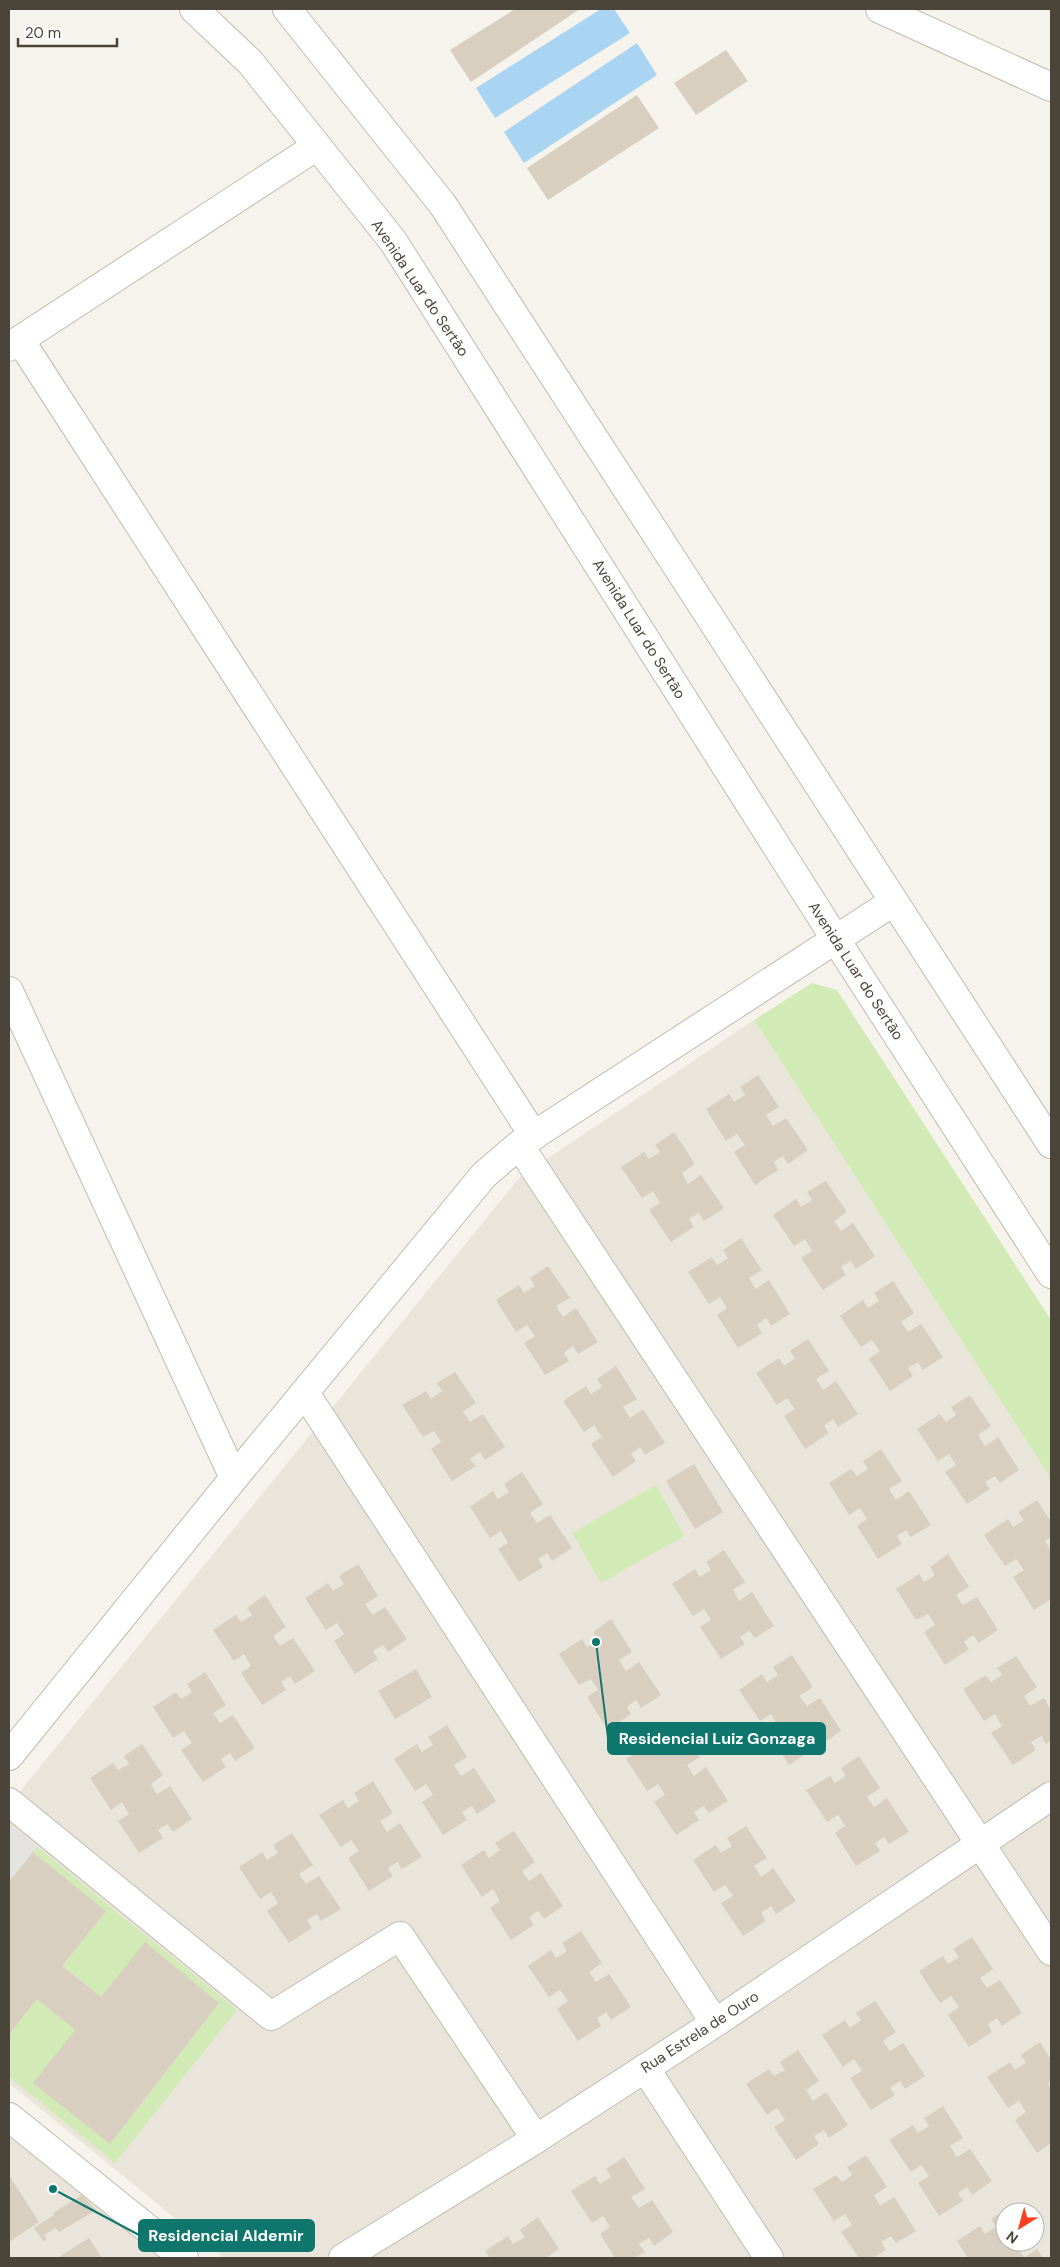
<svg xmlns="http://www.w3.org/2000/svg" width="1060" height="2267" viewBox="0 0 1060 2267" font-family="'DM Sans',sans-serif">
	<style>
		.residential { fill: #eae5da; fill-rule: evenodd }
		.green { fill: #d2eab5 }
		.parking { fill: #e5e3e0 }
		.water { fill: #a9d4f2 }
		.building { fill: #d8cfc1 }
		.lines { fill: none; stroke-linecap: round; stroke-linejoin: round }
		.minor-casing { stroke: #c2bbae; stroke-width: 30 }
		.minor { stroke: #fff; stroke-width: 28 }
		.labels { text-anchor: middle; stroke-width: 4.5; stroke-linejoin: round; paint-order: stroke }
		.street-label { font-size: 15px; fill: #4b4439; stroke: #fff }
		.leader { fill: none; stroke: #0f766e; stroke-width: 2 }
		.callout-dot { fill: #0f766e; stroke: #fff; stroke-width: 2 }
		.callout { fill: #0f766e; stroke: #0f766e; stroke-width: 2 }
		.callout-label { font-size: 16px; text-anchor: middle; font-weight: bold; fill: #fff }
	</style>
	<rect width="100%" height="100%" fill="#f6f3ec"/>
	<!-- residential -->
	<path class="residential" d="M754 1020 1051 1479V2258H224L9 2083V1805L520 1177ZM1005 2212H1035V2242H1005Z
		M9 2119 184 2258H9Z"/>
	<!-- green -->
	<path class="green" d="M812 983 837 990 1051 1320V1479L754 1020Z
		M656 1485 684 1536 601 1583 572 1533Z
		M37 1847 237 2010 115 2163 9 2077V2035L37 1999 75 2030 110 2144 219 2003 145 1943 101 1997 62 1966 105 1911 33 1852Z"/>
	<!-- parking -->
	<path class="parking" d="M9 1824 37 1847 9 1882Z"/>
	<!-- water -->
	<path class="water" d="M601 9H614L630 33 495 118 476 88Z
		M637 43 657 75 524 163 504 132Z"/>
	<!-- building -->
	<path class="building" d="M515 9H580L471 82 450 50Z
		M726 50 748 81 696 115 674 83Z
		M637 95 659 128 548 200 527 168Z
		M758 1075 779 1107 766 1115 773 1126 786 1118 808 1150 788 1164 783 1156 774 1162 778 1170 755 1185 734 1152 745 1145 737 1134 726 1141 706 1109 729 1094 734 1102 745 1095 740 1087Z
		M674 1132 695 1164 682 1173 688 1184 701 1175 724 1208 704 1221 699 1213 689 1219 694 1227 671 1242 649 1210 660 1203 653 1191 642 1198 621 1167 644 1152 649 1159 660 1152 655 1145Z
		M826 1181 847 1212 834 1221 841 1231 853 1223 875 1256 856 1269 851 1261 841 1267 846 1275 823 1290 801 1258 812 1251 805 1239 794 1246 773 1215 796 1199 801 1207 812 1200 807 1192Z
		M741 1238 762 1270 749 1278 756 1289 769 1280 790 1314 771 1326 766 1318 757 1325 762 1333 738 1348 717 1315 727 1308 720 1297 709 1304 688 1272 712 1257 717 1265 728 1258 723 1250Z
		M548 1266 570 1298 556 1306 563 1317 576 1308 598 1342 578 1354 573 1346 564 1353 569 1361 545 1375 524 1343 535 1336 527 1325 516 1332 496 1300 519 1285 524 1293 535 1286 530 1278Z
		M893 1281 914 1313 901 1322 908 1332 921 1324 943 1357 923 1370 918 1362 908 1368 913 1376 890 1391 869 1359 880 1351 872 1340 861 1347 840 1316 863 1300 868 1308 879 1301 874 1293Z
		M808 1339 829 1371 816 1379 823 1390 836 1381 858 1414 838 1427 833 1419 824 1426 829 1433 805 1449 784 1416 795 1409 787 1398 777 1405 756 1373 779 1358 784 1366 795 1358 790 1351Z
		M616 1366 637 1399 623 1407 630 1418 643 1409 665 1443 645 1455 640 1447 631 1454 636 1461 613 1477 591 1444 602 1437 594 1425 584 1432 563 1401 586 1386 591 1394 602 1387 597 1379Z
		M455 1372 476 1403 463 1412 470 1422 483 1414 505 1447 485 1460 480 1452 470 1459 476 1466 452 1481 431 1449 441 1442 434 1431 423 1437 402 1405 426 1391 431 1399 442 1391 437 1383Z
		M970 1395 991 1426 978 1435 985 1446 998 1437 1019 1470 1000 1483 995 1476 985 1482 990 1489 967 1504 945 1472 956 1465 949 1454 938 1461 917 1429 940 1414 946 1422 956 1415 951 1407Z
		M881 1449 902 1481 889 1489 896 1500 909 1491 931 1525 911 1537 906 1530 897 1536 902 1544 878 1559 857 1526 867 1519 860 1508 849 1515 829 1483 851 1469 857 1476 868 1469 863 1461Z
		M694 1464 723 1512 695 1529 666 1481Z
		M522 1472 543 1504 530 1513 537 1523 550 1515 572 1548 552 1561 547 1553 538 1559 543 1567 519 1582 498 1549 508 1543 501 1531 490 1538 470 1507 493 1491 498 1499 509 1492 504 1484Z
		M1037 1500 1051 1522V1537L1045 1541 1051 1550V1599L1034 1610 1013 1577 1024 1570 1016 1559 1005 1566 984 1535 1008 1519 1013 1527 1024 1520 1018 1512Z
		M724 1550 745 1582 733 1590 739 1601 752 1592 774 1626 755 1638 749 1631 740 1637 745 1644 721 1659 700 1627 711 1620 704 1609 693 1616 672 1584 695 1569 700 1577 711 1570 706 1562Z
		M948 1554 969 1587 956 1595 963 1605 977 1597 998 1630 979 1643 973 1635 964 1642 969 1649 945 1665 924 1632 935 1625 928 1614 916 1620 896 1589 919 1574 924 1582 935 1575 930 1567Z
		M358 1564 378 1596 365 1604 373 1615 385 1607 407 1639 388 1652 383 1645 373 1651 378 1659 355 1674 334 1641 344 1634 337 1623 326 1630 305 1598 328 1583 333 1591 344 1584 339 1576Z
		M265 1595 286 1627 273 1636 280 1646 293 1638 315 1671 295 1684 290 1676 281 1682 286 1690 262 1705 241 1673 251 1666 244 1654 234 1661 213 1630 236 1615 241 1622 252 1615 247 1608Z
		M611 1619 632 1652 619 1660 626 1671 639 1662 661 1695 641 1708 636 1700 627 1707 631 1714 608 1730 587 1697 598 1690 591 1679 579 1685 559 1654 582 1639 587 1647 598 1640 593 1632Z
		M792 1655 813 1687 799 1696 807 1706 820 1698 841 1731 822 1744 817 1736 807 1743 812 1750 789 1765 768 1732 778 1726 771 1714 760 1721 739 1690 762 1674 767 1682 778 1675 773 1667Z
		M1016 1656 1037 1687 1024 1696 1030 1706 1044 1698 1051 1710V1740L1046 1744 1041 1736 1031 1742 1036 1750 1013 1765 991 1733 1002 1726 995 1714 984 1721 963 1689 986 1675 991 1682 1002 1675 997 1668Z
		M416 1669 432 1697 395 1719 378 1691Z
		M205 1672 226 1705 213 1713 220 1723 233 1715 255 1748 235 1761 230 1753 221 1759 226 1767 203 1782 181 1750 192 1743 184 1731 173 1738 153 1707 176 1692 181 1699 192 1692 187 1684Z
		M447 1725 467 1757 454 1765 461 1776 474 1768 496 1801 477 1814 472 1806 462 1812 467 1820 443 1835 422 1802 433 1795 426 1784 415 1791 394 1759 417 1744 422 1752 433 1745 428 1737Z
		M679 1725 700 1757 687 1765 694 1776 706 1767 728 1801 709 1813 704 1806 694 1812 699 1820 676 1835 654 1802 665 1795 658 1784 647 1791 626 1759 649 1744 654 1752 665 1745 660 1737Z
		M142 1744 163 1775 151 1784 157 1794 170 1786 192 1819 173 1832 167 1824 158 1830 163 1838 139 1853 118 1821 129 1814 122 1802 111 1810 90 1778 113 1763 118 1770 129 1764 124 1756Z
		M859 1756 880 1788 867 1797 874 1807 887 1798 909 1832 889 1844 884 1837 875 1843 880 1851 856 1866 835 1833 845 1826 838 1815 827 1822 806 1790 830 1776 835 1783 846 1776 841 1768Z
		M373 1781 393 1813 380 1821 387 1832 400 1823 422 1857 402 1869 397 1862 388 1868 393 1876 369 1891 348 1858 359 1851 351 1840 341 1847 319 1815 343 1800 348 1808 359 1801 354 1793Z
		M746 1826 767 1858 754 1866 761 1877 773 1868 796 1901 776 1914 771 1906 761 1913 766 1921 743 1936 721 1903 733 1896 725 1885 714 1892 693 1860 716 1845 721 1853 732 1846 727 1838Z
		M514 1831 535 1862 522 1871 529 1881 541 1873 563 1906 544 1919 538 1911 529 1917 534 1925 511 1940 490 1908 500 1901 493 1889 482 1897 461 1865 484 1850 489 1858 500 1850 495 1843Z
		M292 1833 313 1865 299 1874 306 1884 319 1876 341 1909 321 1921 317 1914 307 1920 312 1928 289 1943 267 1911 278 1903 271 1892 260 1899 239 1867 262 1852 267 1860 278 1853 273 1845Z
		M33 1852 106 1911 62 1966 101 1997 145 1942 219 2003 110 2144 33 2083 75 2030 37 1999 9 2035V1882Z
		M581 1931 602 1963 589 1972 596 1982 609 1974 631 2007 611 2020 606 2012 597 2018 601 2026 578 2041 557 2009 568 2001 560 1990 549 1997 528 1966 551 1950 556 1958 567 1951 562 1943Z
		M972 1937 993 1969 980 1978 987 1988 1000 1980 1022 2013 1002 2026 997 2018 988 2024 992 2032 969 2047 948 2015 959 2007 951 1996 940 2003 919 1971 943 1956 948 1964 959 1957 953 1949Z
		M875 2001 896 2032 883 2041 890 2051 903 2043 925 2076 905 2089 900 2081 890 2088 895 2095 871 2110 850 2078 862 2071 854 2059 843 2067 822 2035 845 2020 850 2028 861 2020 856 2013Z
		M1040 2042 1051 2060V2081L1048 2083 1051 2089V2143L1037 2153 1015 2120 1026 2112 1019 2101 1008 2108 987 2077 1010 2062 1015 2070 1026 2063 1021 2055Z
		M798 2050 819 2081 806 2090 813 2101 826 2092 848 2125 829 2138 824 2130 814 2136 819 2144 796 2160 774 2127 785 2120 777 2108 767 2115 746 2084 769 2069 774 2076 785 2070 780 2062Z
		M943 2106 963 2138 950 2146 957 2157 970 2149 992 2181 972 2195 967 2187 958 2193 963 2201 939 2216 918 2183 929 2176 921 2165 911 2172 889 2140 913 2125 918 2133 929 2126 924 2118Z
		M866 2155 887 2187 874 2195 880 2206 894 2197 916 2231 896 2243 891 2236 881 2242 886 2250 873 2258H859L841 2232 852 2225 845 2214 834 2221 813 2189 836 2175 842 2182 852 2175 847 2167Z
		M624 2157 645 2189 631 2197 639 2208 652 2200 673 2232 654 2246 649 2238 639 2244 645 2252 634 2258H615L600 2234 610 2227 603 2216 592 2223 571 2191 595 2176 600 2184 611 2177 606 2169Z
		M9 2175 39 2222 9 2242Z
		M82 2195 96 2210 59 2232 56 2228 44 2235 47 2239 43 2241 34 2228 54 2215 53 2213Z
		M1010 2207 1013 2212H1005V2242H1025L1018 2247 1024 2258 1037 2249 1043 2258H968L957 2241 980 2226 985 2234 996 2227 991 2219Z
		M538 2217 559 2249 546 2258H490L485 2251 508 2236 513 2244 525 2237 520 2230Z
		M89 2238 102 2258H57Z"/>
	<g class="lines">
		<!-- minor casing -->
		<g class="minor-casing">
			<path id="minor" d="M194 9 250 62 393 241 836 940 1051 1274
				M287 9 443 205 1051 1144
				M880 9 1051 87
				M20 340 534 1136
				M9 347 317 146
				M9 991 234 1478
				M519 1145 1051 1951
				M305 1393 715 2023
				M9 1756 234 1478 484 1175 519 1145 893 902
				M9 1802 271 2016 400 1936 536 2139
				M645 2068 769 2258
				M9 2117 184 2258
				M343 2258 536 2139 715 2023 1051 1796"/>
		</g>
		<!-- minor -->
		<use href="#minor" class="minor"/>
	</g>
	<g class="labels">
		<!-- street labels -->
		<g class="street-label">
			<text transform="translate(420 288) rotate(56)" y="5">Avenida Luar do Sertão</text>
			<text transform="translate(639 629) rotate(58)" y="5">Avenida Luar do Sertão</text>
			<text transform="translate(856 971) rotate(57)" y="5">Avenida Luar do Sertão</text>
			<text transform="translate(700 2032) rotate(-33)" y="5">Rua Estrela de Ouro</text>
		</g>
	</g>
	<!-- callouts -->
	<path class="leader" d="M596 1642L608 1738M53 2189L139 2235"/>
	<g class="callout-dot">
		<circle cx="596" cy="1642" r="5"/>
		<circle cx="53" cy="2189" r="5"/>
	</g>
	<g class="callout">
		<rect x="608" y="1723" width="217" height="31" rx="5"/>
		<rect x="139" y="2220" width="175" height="31" rx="5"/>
	</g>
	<g class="callout-label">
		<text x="717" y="1744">Residencial Luiz Gonzaga</text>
		<text x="226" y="2241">Residencial Aldemir</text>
	</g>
	<!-- border -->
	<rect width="1060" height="2267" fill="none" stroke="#4b4439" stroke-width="20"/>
	<!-- north arrow -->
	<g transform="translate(1020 2227) rotate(217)"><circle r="24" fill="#ffffff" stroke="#b7b4b0"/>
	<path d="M0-4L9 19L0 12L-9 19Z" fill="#fc3f1d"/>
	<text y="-8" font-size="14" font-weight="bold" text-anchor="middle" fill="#4b4439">N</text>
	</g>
	<!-- scale -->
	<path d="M18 38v8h99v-8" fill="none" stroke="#4b4439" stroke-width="2.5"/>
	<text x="25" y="38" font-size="15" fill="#4b4439" stroke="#ffffff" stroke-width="4" paint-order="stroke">20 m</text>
</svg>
